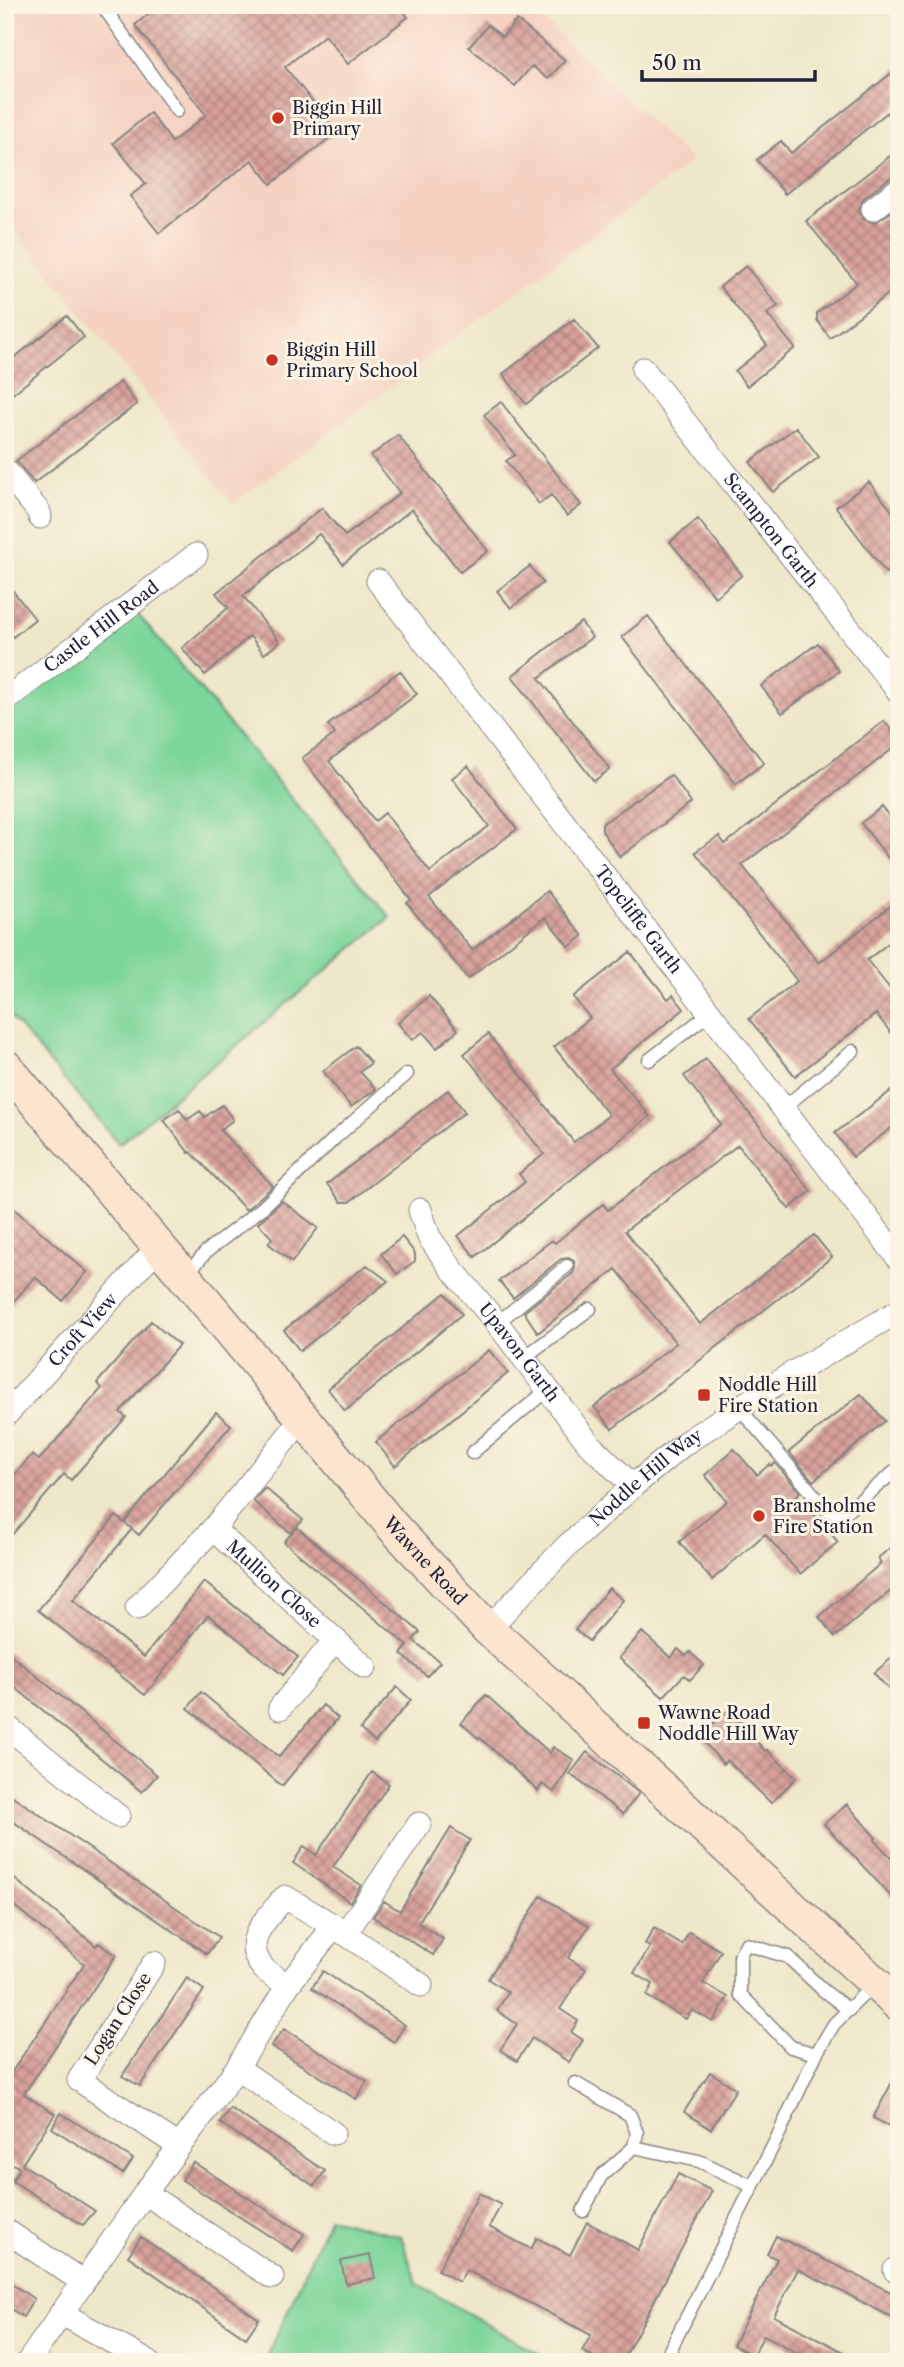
<svg xmlns="http://www.w3.org/2000/svg" width="904" height="2367" viewBox="0 0 904 2367" font-family="'Libre Caslon Text',serif">
	<style>
		.built { fill: #f5d2c2 }
		.park { fill: #7cd59a; stroke: #4f7c6a; stroke-width: 2 }
		.building { fill: url(#building-cross-hatch) }
		.lines { fill: none; stroke-linecap: round; stroke-linejoin: round }
		.lane-casing { stroke: #888482; stroke-width: 15 }
		.street-casing { stroke: #888482; stroke-width: 25 }
		.secondary-casing { stroke: #888482; stroke-width: 36 }
		.lane { stroke: #fff; stroke-width: 12 }
		.street { stroke: #fff; stroke-width: 23 }
		.secondary { stroke: #fbe5cf; stroke-width: 33 }
		.poi-dot { fill: #c8321e; stroke: #fcf5e5; stroke-width: 2.5 }
		.labels { text-anchor: middle; stroke-width: 6; stroke-linejoin: round; paint-order: stroke }
		.poi-label { font-size: 18px; fill: #22223b; stroke: #fcf5e5; text-anchor: start }
		.street-label { font-size: 18px; fill: #22223b; stroke: #fcf5e5 }
	</style>
	<defs>
		<pattern id="building-cross-hatch" width="8" height="8" patternUnits="userSpaceOnUse" patternTransform="scale(1.75)"><rect width="8" height="8" fill="#d8a19a"/><path d="M0 0l8 8M0 8l8-8" fill="none" stroke="#af837f"/></pattern>
	</defs>
	<rect width="100%" height="100%" fill="#fcf5e5"/>
	<filter id="ink" filterUnits="userSpaceOnUse"><feTurbulence type="fractalNoise" baseFrequency=".0143" numOctaves="2"/><feDisplacementMap in="SourceGraphic" scale="14" xChannelSelector="R" yChannelSelector="G"/><feConvolveMatrix kernelMatrix="1 2 1 2 8 2 1 2 1" color-interpolation-filters="sRGB"/></filter>
	<filter id="wash" filterUnits="userSpaceOnUse"><feTurbulence type="fractalNoise" baseFrequency=".00686" numOctaves="4" result="noise"/><feDisplacementMap in="SourceGraphic" scale="28" xChannelSelector="R" yChannelSelector="G"/><feGaussianBlur stdDeviation="1.57" result="paint"/><feColorMatrix in="noise" values="0 0 0 0 0 0 0 0 0 0 0 0 0 0 0 0 0 1.4 0 .05"/><feComposite in="paint" operator="in"/></filter>
	<g filter="url(#wash)">
		<rect width="100%" height="100%" fill="#efe7c9"/>
		<!-- built -->
		<path class="built" d="M5 5H528L692 161 233 504 5 217Z"/>
		<!-- park -->
		<path class="park" d="M136 612 390 917 119 1144 5 1010V711Z
			M329 2218 401 2236 417 2284 553 2362H265Z"/>
		<g id="blocks">
			<!-- building -->
			<path class="building" d="M159 5H399L408 17 348 64 325 35 285 67 337 132 271 184 252 160 159 233 130 196 146 184 113 143 150 113 172 142 206 115 135 25Z
				M517 20 565 60 548 79 532 66 515 86 469 47 488 25 502 37Z
				M899 67V103L785 194 757 160 781 141 791 153Z
				M899 149V175L890 178 864 198 859 210 862 218 874 223 899 207V286L830 338 817 320V313L857 283 806 221Z
				M746 266 778 306 767 314 795 348 747 386 735 371 767 345 720 287Z
				M67 316 84 337 5 400V365Z
				M574 319 598 348 526 404 503 374Z
				M120 382 137 404 34 483 16 461Z
				M501 402 581 505 567 516 551 495 539 504 506 461 515 455 484 415Z
				M796 427 819 457 773 492 750 462Z
				M398 435 488 551 460 572 412 509 343 564 319 534 243 596 280 642 264 654 250 636 205 675 182 648 228 608 216 593 322 508 345 536 400 493 371 456Z
				M869 482 899 520V564L886 573 836 507Z
				M698 519 742 575 715 597 670 542Z
				M530 566 543 583 511 608 497 591Z
				M5 581 35 619 13 637 5 627Z
				M648 616 764 763 736 784 622 637Z
				M581 622 592 637 539 678 610 769 594 781 512 676Z
				M818 643 839 671 782 713 761 686Z
				M400 671 417 694 329 761 375 821 385 813 430 872 489 826 452 778 468 766 517 829 429 897 472 950 547 891 583 936 569 947 545 917 468 979 407 903 411 900 302 758 335 734 328 725Z
				M884 721 899 740V744L742 865 819 963 899 899V935L867 960 899 1000V1043L876 1014 795 1076 749 1019 797 981 695 852 719 836 725 844Z
				M671 775 691 803 620 857 602 831V824Z
				M882 807 899 828V872L861 823Z
				M630 952 668 999 673 995 684 1009 610 1069 650 1116 475 1257 458 1236 525 1182 519 1174 544 1154 464 1054 488 1034 574 1142 609 1115 554 1047 590 1018 573 997Z
				M429 996 458 1030 437 1048 423 1032 412 1040 398 1023Z
				M356 1046 371 1063 360 1072 376 1089 351 1107 323 1071Z
				M706 1059 811 1191 789 1209 738 1145 625 1231 700 1324 814 1235 832 1257 612 1429 594 1407 676 1343 616 1269 538 1333 524 1312 573 1273 575 1268 574 1261 569 1258 561 1259 513 1298 499 1281 552 1240 555 1243 603 1204 608 1210 721 1124 684 1076Z
				M899 1085V1122L853 1157 835 1133Z
				M448 1090 465 1112 349 1202H341L327 1184Z
				M222 1105 233 1120 220 1130 273 1186 246 1210 191 1152 189 1153 164 1120 179 1109 187 1120 200 1111 205 1117Z
				M5 1201 87 1272 63 1301 35 1277 5 1311Z
				M282 1201 318 1228 292 1262 268 1243 272 1238 258 1223Z
				M402 1237 415 1253V1261L397 1274 381 1254Z
				M367 1265 388 1281 300 1351 284 1330Z
				M445 1293 462 1314 345 1411 328 1389Z
				M151 1321 179 1345 120 1412 126 1417 113 1432 71 1480 64 1474 5 1543V1485L32 1455 39 1460 68 1427 102 1388 97 1383Z
				M489 1350 508 1373 395 1466 376 1442Z
				M861 1394 885 1421 813 1481 789 1452Z
				M216 1412 231 1425 139 1535 125 1523 132 1529 73 1600 144 1657 204 1582 298 1657 283 1675 208 1615 145 1695 38 1610 116 1516 124 1523Z
				M734 1449 757 1475 770 1464 771 1466 775 1463 800 1492 797 1495 838 1542 800 1574 765 1534 712 1580 679 1542 727 1501 705 1475Z
				M265 1488 303 1520 291 1533 253 1501Z
				M297 1527 420 1632 413 1640 440 1662 427 1676 401 1654 408 1646 284 1542Z
				M899 1541V1584L835 1637 819 1617 881 1563 878 1558Z
				M609 1588 623 1600 589 1641 575 1630Z
				M642 1632 671 1658 678 1649 686 1656 690 1652 704 1665 690 1680 684 1675 663 1697 619 1658Z
				M5 1650 157 1775 142 1792 5 1679Z
				M899 1652V1701L874 1673Z
				M397 1687 411 1700 375 1742 360 1729Z
				M201 1692 279 1757 323 1705 338 1718 282 1786 188 1708Z
				M486 1695 550 1753 553 1747 574 1760 554 1792 542 1784 538 1791 479 1737 478 1738 461 1723Z
				M729 1710 765 1751 767 1750 796 1778 771 1803 727 1760 723 1764 699 1736Z
				M587 1752 639 1793 623 1814 570 1774Z
				M372 1772 389 1784 333 1867 361 1885 350 1902 293 1863 304 1846 316 1855Z
				M5 1791 219 1937 207 1954 5 1816Z
				M847 1804 876 1838 874 1840 899 1865V1905L824 1824Z
				M451 1828 470 1840 418 1923 443 1939 433 1955 373 1917 384 1901 400 1911Z
				M5 1871 96 1946 98 1943 116 1955 24 2094 55 2114 22 2164 95 2211 83 2225 12 2181 20 2168 5 2160V2100L13 2087 5 2082 84 1964 5 1898Z
				M541 1896 589 1926 568 1958 586 1969 560 2009 578 2021 571 2032 583 2040 569 2062 532 2038 517 2061 500 2050 517 2024 497 2011 508 1992 488 1979Z
				M654 1928 682 1945 689 1932 721 1951 703 1983 728 1997 713 2022 692 2010 686 2019 647 1996 653 1984 634 1973 650 1947 645 1944Z
				M323 1971 405 2025 394 2042 312 1988Z
				M187 1978 204 1990 140 2086 122 2076Z
				M284 2029 367 2081 356 2099 271 2046Z
				M899 2069V2107L889 2126 873 2118Z
				M710 2072 736 2089 711 2129 684 2112Z
				M230 2108 325 2171 314 2186 220 2123Z
				M61 2113 133 2159 123 2174 52 2128Z
				M193 2162 304 2234 293 2251 182 2180Z
				M678 2174 712 2191 622 2362H603L582 2351 591 2335 466 2270 459 2282 438 2270 479 2193 501 2205 489 2227 531 2249 537 2238 570 2255 587 2222 638 2250Z
				M776 2236 899 2296V2321L798 2269 774 2316 863 2362H815L764 2335 753 2355 733 2345 777 2259 767 2254Z
				M141 2237 259 2319 246 2338 128 2256Z
				M370 2255 375 2278 346 2284 341 2261Z
				M5 2279 34 2299 23 2317 5 2305Z"/>
		</g>
	</g>
	<g filter="url(#ink)">
		<use href="#blocks" fill-opacity="0" stroke="#888482" stroke-width="2"/>
		<g class="lines">
			<!-- lane casing -->
			<g class="lane-casing">
				<path id="lane" d="M102 5 177 111
					M649 1060 710 1013
					M783 1108 853 1051
					M185 1276 206 1252 261 1209 335 1138 407 1074
					M497 1323 567 1266
					M523 1358 590 1309
					M740 1409 827 1510 837 1514 847 1511 899 1468
					M472 1453 547 1390
					M816 2054 791 2047 740 1994V1955L746 1944 788 1957 824 1991 849 2010
					M575 2083 630 2115 637 2133 634 2147 699 2161 752 2186
					M583 2211 601 2176 634 2147
					M664 2362 776 2140 816 2054 834 2024 873 1985"/>
			</g>
			<!-- street casing -->
			<g class="street-casing">
				<g id="street">
					<path d="M873 209 899 189"/>
					<path id="s1" d="M643 369 899 692"/>
					<path d="M5 470 39 512 40 517"/>
					<path id="s2" d="M378 581 899 1259"/>
					<path id="s3" d="M5 700 196 555"/>
					<path id="s4" d="M420 1210 429 1237 451 1268 497 1323 590 1445 633 1486"/>
					<path id="s5" d="M5 1416 159 1246"/>
					<path id="s6" d="M213 1529 365 1667"/>
					<path d="M137 1608 213 1529 302 1419"/>
					<path id="s7" d="M488 1629 566 1547 633 1486 685 1443 791 1374 899 1311"/>
					<path d="M280 1708 335 1640"/>
					<path d="M5 1725 118 1816"/>
					<path d="M334 1926 421 1985"/>
					<path d="M345 1934 419 1824"/>
					<path d="M154 1963 79 2080 179 2146"/>
					<path d="M237 2068 333 2133"/>
					<path d="M145 2193 272 2277"/>
					<path d="M5 2230 83 2282"/>
					<path d="M895 2270 899 2272"/>
					<path d="M61 2313 148 2362"/>
					<path d="M28 2362 145 2193 237 2068 288 1985 334 1926 285 1897C267 1919 239 1941 264 1969 270 1975 281 1980 288 1985"/>
				</g>
			</g>
			<!-- secondary casing -->
			<g class="secondary-casing">
				<g id="secondary">
					<path id="s8" d="M5 1066 223 1322 394 1528 488 1629 899 2005"/>
				</g>
			</g>
			<!-- lane -->
			<use href="#lane" class="lane"/>
			<!-- street -->
			<use href="#street" class="street"/>
			<!-- secondary -->
			<use href="#secondary" class="secondary"/>
		</g>
	</g>
	<!-- markers -->
	<g class="poi-dot">
		<circle cx="278" cy="118" r="7"/>
		<circle cx="272" cy="360" r="7"/>
		<rect x="697" y="1388" width="14" height="14" rx="3.5"/>
		<circle cx="759" cy="1516" r="7"/>
		<rect x="637" y="1716" width="14" height="14" rx="3.5"/>
	</g>
	<g class="labels">
		<!-- poi labels -->
		<g class="poi-label">
			<text x="292" y="114">Biggin Hill<tspan x="292" dy="21">Primary</tspan></text>
			<text x="286" y="356">Biggin Hill<tspan x="286" dy="21">Primary School</tspan></text>
			<text x="718" y="1391">Noddle Hill<tspan x="718" dy="21">Fire Station</tspan></text>
			<text x="773" y="1512">Bransholme<tspan x="773" dy="21">Fire Station</tspan></text>
			<text x="658" y="1719">Wawne Road<tspan x="658" dy="21">Noddle Hill Way</tspan></text>
		</g>
		<!-- street labels -->
		<g class="street-label">
			<text dy="6" stroke="none"><textPath href="#s1" startOffset="206">Scampton Garth</textPath></text>
			<text dy="6" stroke="none"><textPath href="#s3" startOffset="121">Castle Hill Road</textPath></text>
			<text dy="6" stroke="none"><textPath href="#s2" startOffset="427">Topcliffe Garth</textPath></text>
			<text dy="6" stroke="none"><textPath href="#s5" startOffset="116">Croft View</textPath></text>
			<text dy="6" stroke="none"><textPath href="#s4" startOffset="175">Upavon Garth</textPath></text>
			<text dy="6" stroke="none"><textPath href="#s7" startOffset="219">Noddle Hill Way</textPath></text>
			<text dy="6" stroke="none"><textPath href="#s8" startOffset="649">Wawne Road</textPath></text>
			<text dy="6" stroke="none"><textPath href="#s6" startOffset="82">Mullion Close</textPath></text>
			<text transform="translate(118 2019) rotate(-57)" y="6">Logan Close</text>
		</g>
	</g>
	<!-- margin -->
	<rect width="904" height="2367" fill="none" stroke="#fcf5e5" stroke-width="28"/>
	<!-- scale -->
	<path d="M642 70v10h173v-10" fill="none" stroke="#22223b" stroke-width="3.5"/>
	<text x="652" y="70" font-size="21" fill="#22223b" stroke="#fcf5e5" stroke-width="5" paint-order="stroke">50 m</text>
</svg>
